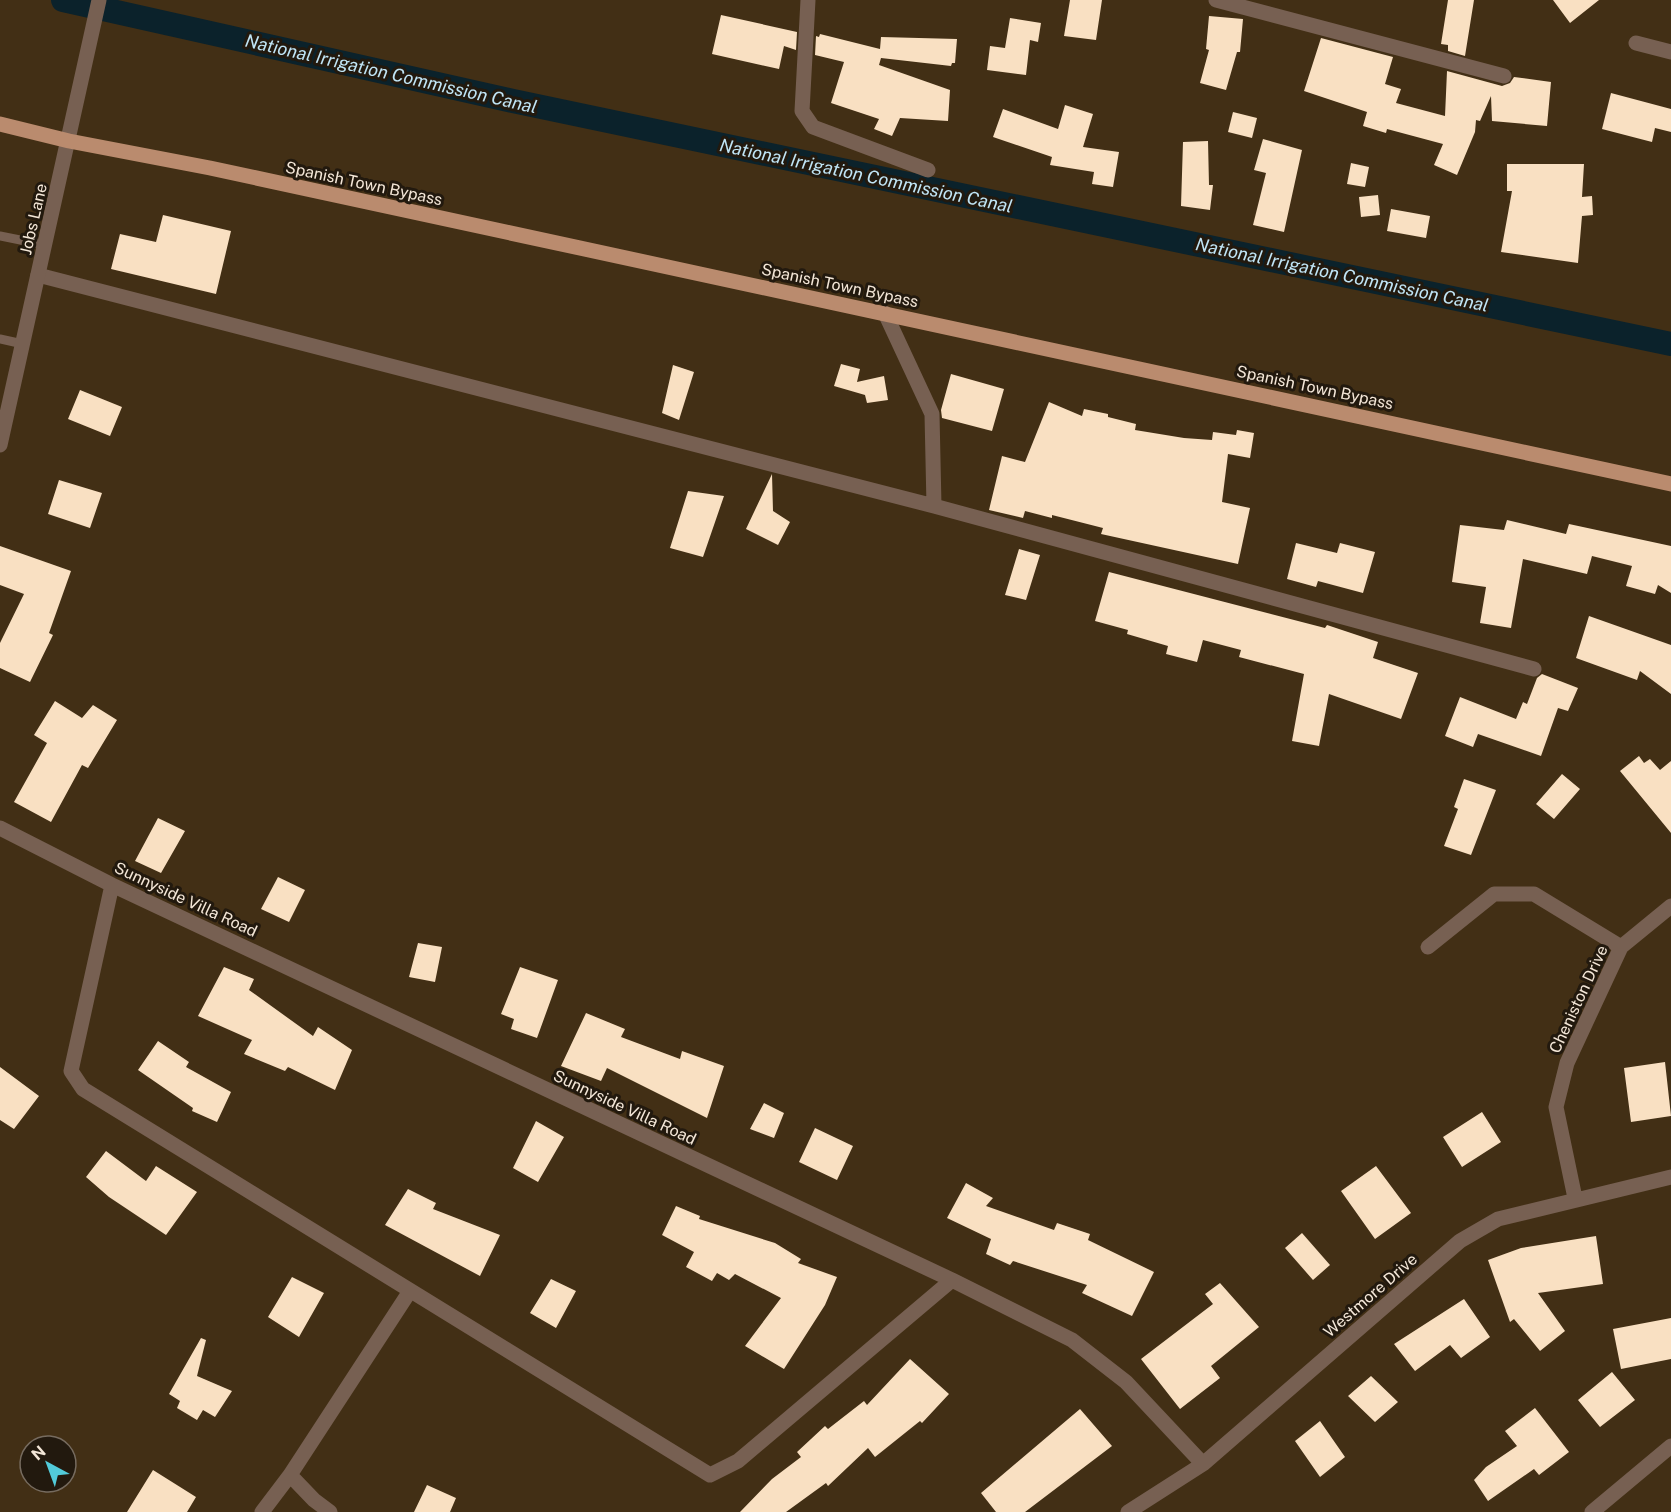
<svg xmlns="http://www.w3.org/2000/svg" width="1671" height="1512" viewBox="0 0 1671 1512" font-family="'Public Sans',sans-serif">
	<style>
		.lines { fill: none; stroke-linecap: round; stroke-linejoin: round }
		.canal { stroke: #0b222b; stroke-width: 24 }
		.building { fill: #f9e0c2 }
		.service { stroke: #776052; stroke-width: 9 }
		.minor { stroke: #776052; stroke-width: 15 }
		.tertiary { stroke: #776052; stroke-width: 15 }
		.primary { stroke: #ba8b6e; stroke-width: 15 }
		.labels { text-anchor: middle; stroke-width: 6; stroke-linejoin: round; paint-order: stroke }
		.street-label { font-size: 16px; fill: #f4e7d8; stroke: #22190e }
		.water-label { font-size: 18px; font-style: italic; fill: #c0e5f6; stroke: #22190e }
	</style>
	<rect width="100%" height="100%" fill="#422f15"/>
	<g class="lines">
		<!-- canal -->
		<path class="canal" d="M63 0 513 101 1671 344"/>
	</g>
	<!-- building -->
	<path class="building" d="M1070 0H1102L1096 40 1064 36Z
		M1448 0H1474L1465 56 1448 51V45L1441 44Z
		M1553 0H1599L1570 23Z
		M721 15 797 32 796 50 784 46 779 69 712 54Z
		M1209 16 1243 19 1240 52H1237L1226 90 1200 83 1209 50 1206 49Z
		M1010 18 1041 23 1038 42 1030 40 1026 75 987 70 990 46 1005 48Z
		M820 34 880 49 881 37 957 39 955 63H952L951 66 881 58 879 65 950 90 948 121 900 118 892 136 874 129 879 119 831 103 844 62 815 55 816 36 819 37Z
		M1321 38 1393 57 1385 84 1401 89 1396 103 1445 116 1447 71 1502 86 1510 83 1514 77 1551 82 1547 126 1492 121 1491 96 1480 121 1476 120 1475 132 1457 175 1434 165 1443 144 1387 129 1386 133 1363 126 1367 112 1304 91Z
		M1611 93 1671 109V132L1655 128 1652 142 1602 129Z
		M1065 105 1093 114 1083 147 1119 152 1113 187 1092 184 1094 172 1050 165 1052 157 993 137 1003 109 1058 129Z
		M1233 112 1257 118 1252 138 1228 132Z
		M1263 139 1302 150 1284 232 1253 225 1266 173 1254 170Z
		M1208 141 1209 185H1213L1210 210 1181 206 1183 142Z
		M1351 163 1369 167 1365 187 1347 184Z
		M1507 164H1584L1582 197 1592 196 1593 215 1582 216 1578 263 1501 252 1512 191H1507Z
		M1378 195 1380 215 1361 217 1359 197Z
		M1391 209 1430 216 1426 238 1387 231Z
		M163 215 231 231 216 294 111 269 120 234 156 242Z
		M841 364 860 369 857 382 884 376 888 400 867 403 865 395 834 386Z
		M673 365 694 372 679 420 662 413Z
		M951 374 1004 389 992 431 942 418 941 410Z
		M80 390 122 407 110 436 68 419Z
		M1049 402 1082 416 1084 409 1108 414V417L1136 424 1135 430 1184 438 1212 440 1213 432 1236 435 1237 430 1254 433 1250 458 1228 454 1222 502 1250 508 1238 564 1101 534 1103 528 1052 515V518L1025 511 1023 518 989 510 1002 456 1025 462Z
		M772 474 773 511 790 522 778 545 746 529Z
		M59 480 102 493 90 528 48 514Z
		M688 491 724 496 703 557 670 548Z
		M1507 520 1566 534 1569 524 1671 546V593L1658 585 1655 594 1626 586 1632 566 1592 556 1587 574 1523 559 1511 628 1480 623 1486 587 1452 582 1460 525 1504 530Z
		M1296 543 1337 553 1340 543 1375 552 1363 593 1318 581 1316 587 1287 579Z
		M0 546 71 571 49 633 53 635 30 682 0 668V643L24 594 0 585Z
		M1019 549 1040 555 1026 600 1005 595Z
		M1109 572 1325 628 1327 625 1378 642 1373 658 1418 673 1401 719 1329 694 1319 746 1292 741 1304 674 1239 657 1241 650 1203 640 1197 662 1166 654 1168 646 1127 634 1128 630 1095 621Z
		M1589 616 1671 645V694L1640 671 1637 680 1576 658Z
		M1542 674 1578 688 1568 711 1558 708 1541 756 1478 734 1473 747 1445 736 1460 697 1516 719 1523 702 1527 704 1537 678Z
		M55 701 82 718 93 705 117 720 88 768 82 765 51 822 14 802 47 743 34 735Z
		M1639 756 1644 763 1650 759 1660 770 1671 761V833L1620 771Z
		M1562 774 1580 789 1554 819 1536 804Z
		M1464 779 1496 790 1471 855 1444 846 1458 809 1454 807Z
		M158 818 185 831 161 873 135 861Z
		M278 877 305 890 289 922 261 909Z
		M418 943 442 947 435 982 409 977Z
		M224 967 254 979 249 990 313 1036 318 1027 352 1050 335 1090 288 1067 285 1071 244 1054 252 1040 198 1016Z
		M520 967 558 980 537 1038 511 1029 514 1019 501 1014Z
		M586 1013 625 1029 621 1037 680 1059 682 1051 724 1066 707 1118 607 1068 601 1081 561 1066Z
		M158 1041 189 1062 186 1067 231 1092 217 1122 192 1111 193 1108 138 1070Z
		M1665 1062 1671 1116 1631 1122 1624 1068Z
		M0 1067 39 1096 14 1129 0 1120Z
		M764 1103 784 1113 774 1138 750 1129Z
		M1482 1112 1501 1142 1462 1167 1443 1137Z
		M536 1121 564 1137 538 1182 513 1168Z
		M815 1128 853 1146 837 1180 799 1162Z
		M106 1151 146 1181 156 1166 197 1192 166 1235 109 1197 86 1177Z
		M1376 1166 1411 1213 1375 1239 1341 1191Z
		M966 1183 993 1198 986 1206 1054 1230 1057 1223 1090 1234 1088 1240 1154 1272 1132 1316 1082 1293 1087 1285 1013 1261 1010 1265 986 1254 991 1239 947 1218Z
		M408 1189 436 1203 433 1209 500 1235 480 1276 385 1225Z
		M676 1206 700 1216 699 1219 775 1243 801 1259 798 1263 837 1277 825 1305 784 1369 745 1346 781 1298 735 1274 729 1280 717 1273 712 1281 686 1267 694 1252 662 1235Z
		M1302 1233 1330 1265 1313 1280 1285 1248Z
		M1596 1236 1603 1284 1538 1293 1565 1331 1540 1351 1514 1319 1510 1322 1488 1260 1521 1248Z
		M292 1277 324 1293 299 1337 268 1317Z
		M551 1279 576 1291 556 1328 530 1313Z
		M1220 1283 1259 1327 1211 1366 1220 1378 1180 1409 1141 1359 1213 1304 1205 1294Z
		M1464 1299 1490 1337 1461 1358 1450 1345 1415 1371 1394 1344Z
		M1671 1318V1359L1621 1369 1613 1329Z
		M201 1338 206 1340 197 1376 232 1391 215 1417 203 1410 197 1420 177 1408 180 1401 169 1394Z
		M910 1359 949 1394 922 1423 920 1421 875 1457 868 1448 828 1486 826 1483 786 1512H740L772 1479 801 1457 797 1452 825 1426 828 1429 864 1401 867 1405Z
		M1612 1372 1635 1400 1600 1427 1578 1400Z
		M1371 1376 1398 1402 1375 1422 1348 1396Z
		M1535 1408 1569 1452 1539 1475 1534 1469 1488 1501 1474 1480 1486 1467 1517 1446 1505 1431Z
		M1080 1409 1112 1446 1025 1512H996L981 1493Z
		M1320 1421 1345 1457 1320 1477 1295 1441Z
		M153 1470 196 1497 187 1512H127Z
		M427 1485 456 1498 450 1512H414Z"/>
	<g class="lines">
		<!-- service -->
		<path class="service" d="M0 236 45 245
			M0 339 23 344"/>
		<!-- minor -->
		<path class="minor" d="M808 0 802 111 813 127 928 170
			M1216 0 1504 76
			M1636 43 1671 52
			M38 275 934 506 1534 669
			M885 313 932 414 934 506
			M0 828 112 885 952 1280 1072 1340 1126 1382 1203 1464
			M112 885 71 1071 83 1089 710 1475 738 1461 952 1280
			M1428 947 1494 894H1534L1621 947
			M1575 1198 1556 1107 1567 1063 1621 947 1671 906
			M290 1475 314 1500 330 1512
			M262 1512 290 1475 410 1291
			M1128 1512 1203 1464 1460 1241 1498 1219 1671 1177
			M1592 1512 1671 1446"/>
		<!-- tertiary -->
		<path class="tertiary" d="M0 445 99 0"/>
		<!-- primary -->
		<path class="primary" d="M0 124 69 141 210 168 1671 484"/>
	</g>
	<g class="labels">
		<!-- street labels -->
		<g class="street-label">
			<text transform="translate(364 183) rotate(12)" y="6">Spanish Town Bypass</text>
			<text transform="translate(33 219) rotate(-77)" y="6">Jobs Lane</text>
			<text transform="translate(840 285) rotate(12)" y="6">Spanish Town Bypass</text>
			<text transform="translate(1315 387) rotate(12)" y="6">Spanish Town Bypass</text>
			<text transform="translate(186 899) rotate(25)" y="6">Sunnyside Villa Road</text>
			<text transform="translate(1578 999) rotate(-65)" y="6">Cheniston Drive</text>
			<text transform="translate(625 1107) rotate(25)" y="6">Sunnyside Villa Road</text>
			<text transform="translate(1370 1295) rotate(-41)" y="6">Westmore Drive</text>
		</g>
		<!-- water labels -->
		<g class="water-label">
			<text transform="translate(391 74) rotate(13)" y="6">National Irrigation Commission Canal</text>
			<text transform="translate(866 176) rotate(12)" y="6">National Irrigation Commission Canal</text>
			<text transform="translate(1342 275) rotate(12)" y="6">National Irrigation Commission Canal</text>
		</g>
	</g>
	<!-- north arrow -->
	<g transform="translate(48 1464) rotate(319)"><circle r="28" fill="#22190e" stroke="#766b5f" stroke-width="1.5"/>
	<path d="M0-4.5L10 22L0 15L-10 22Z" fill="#52cbda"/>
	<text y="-9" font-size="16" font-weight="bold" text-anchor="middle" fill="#f4e7d8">N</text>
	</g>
</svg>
